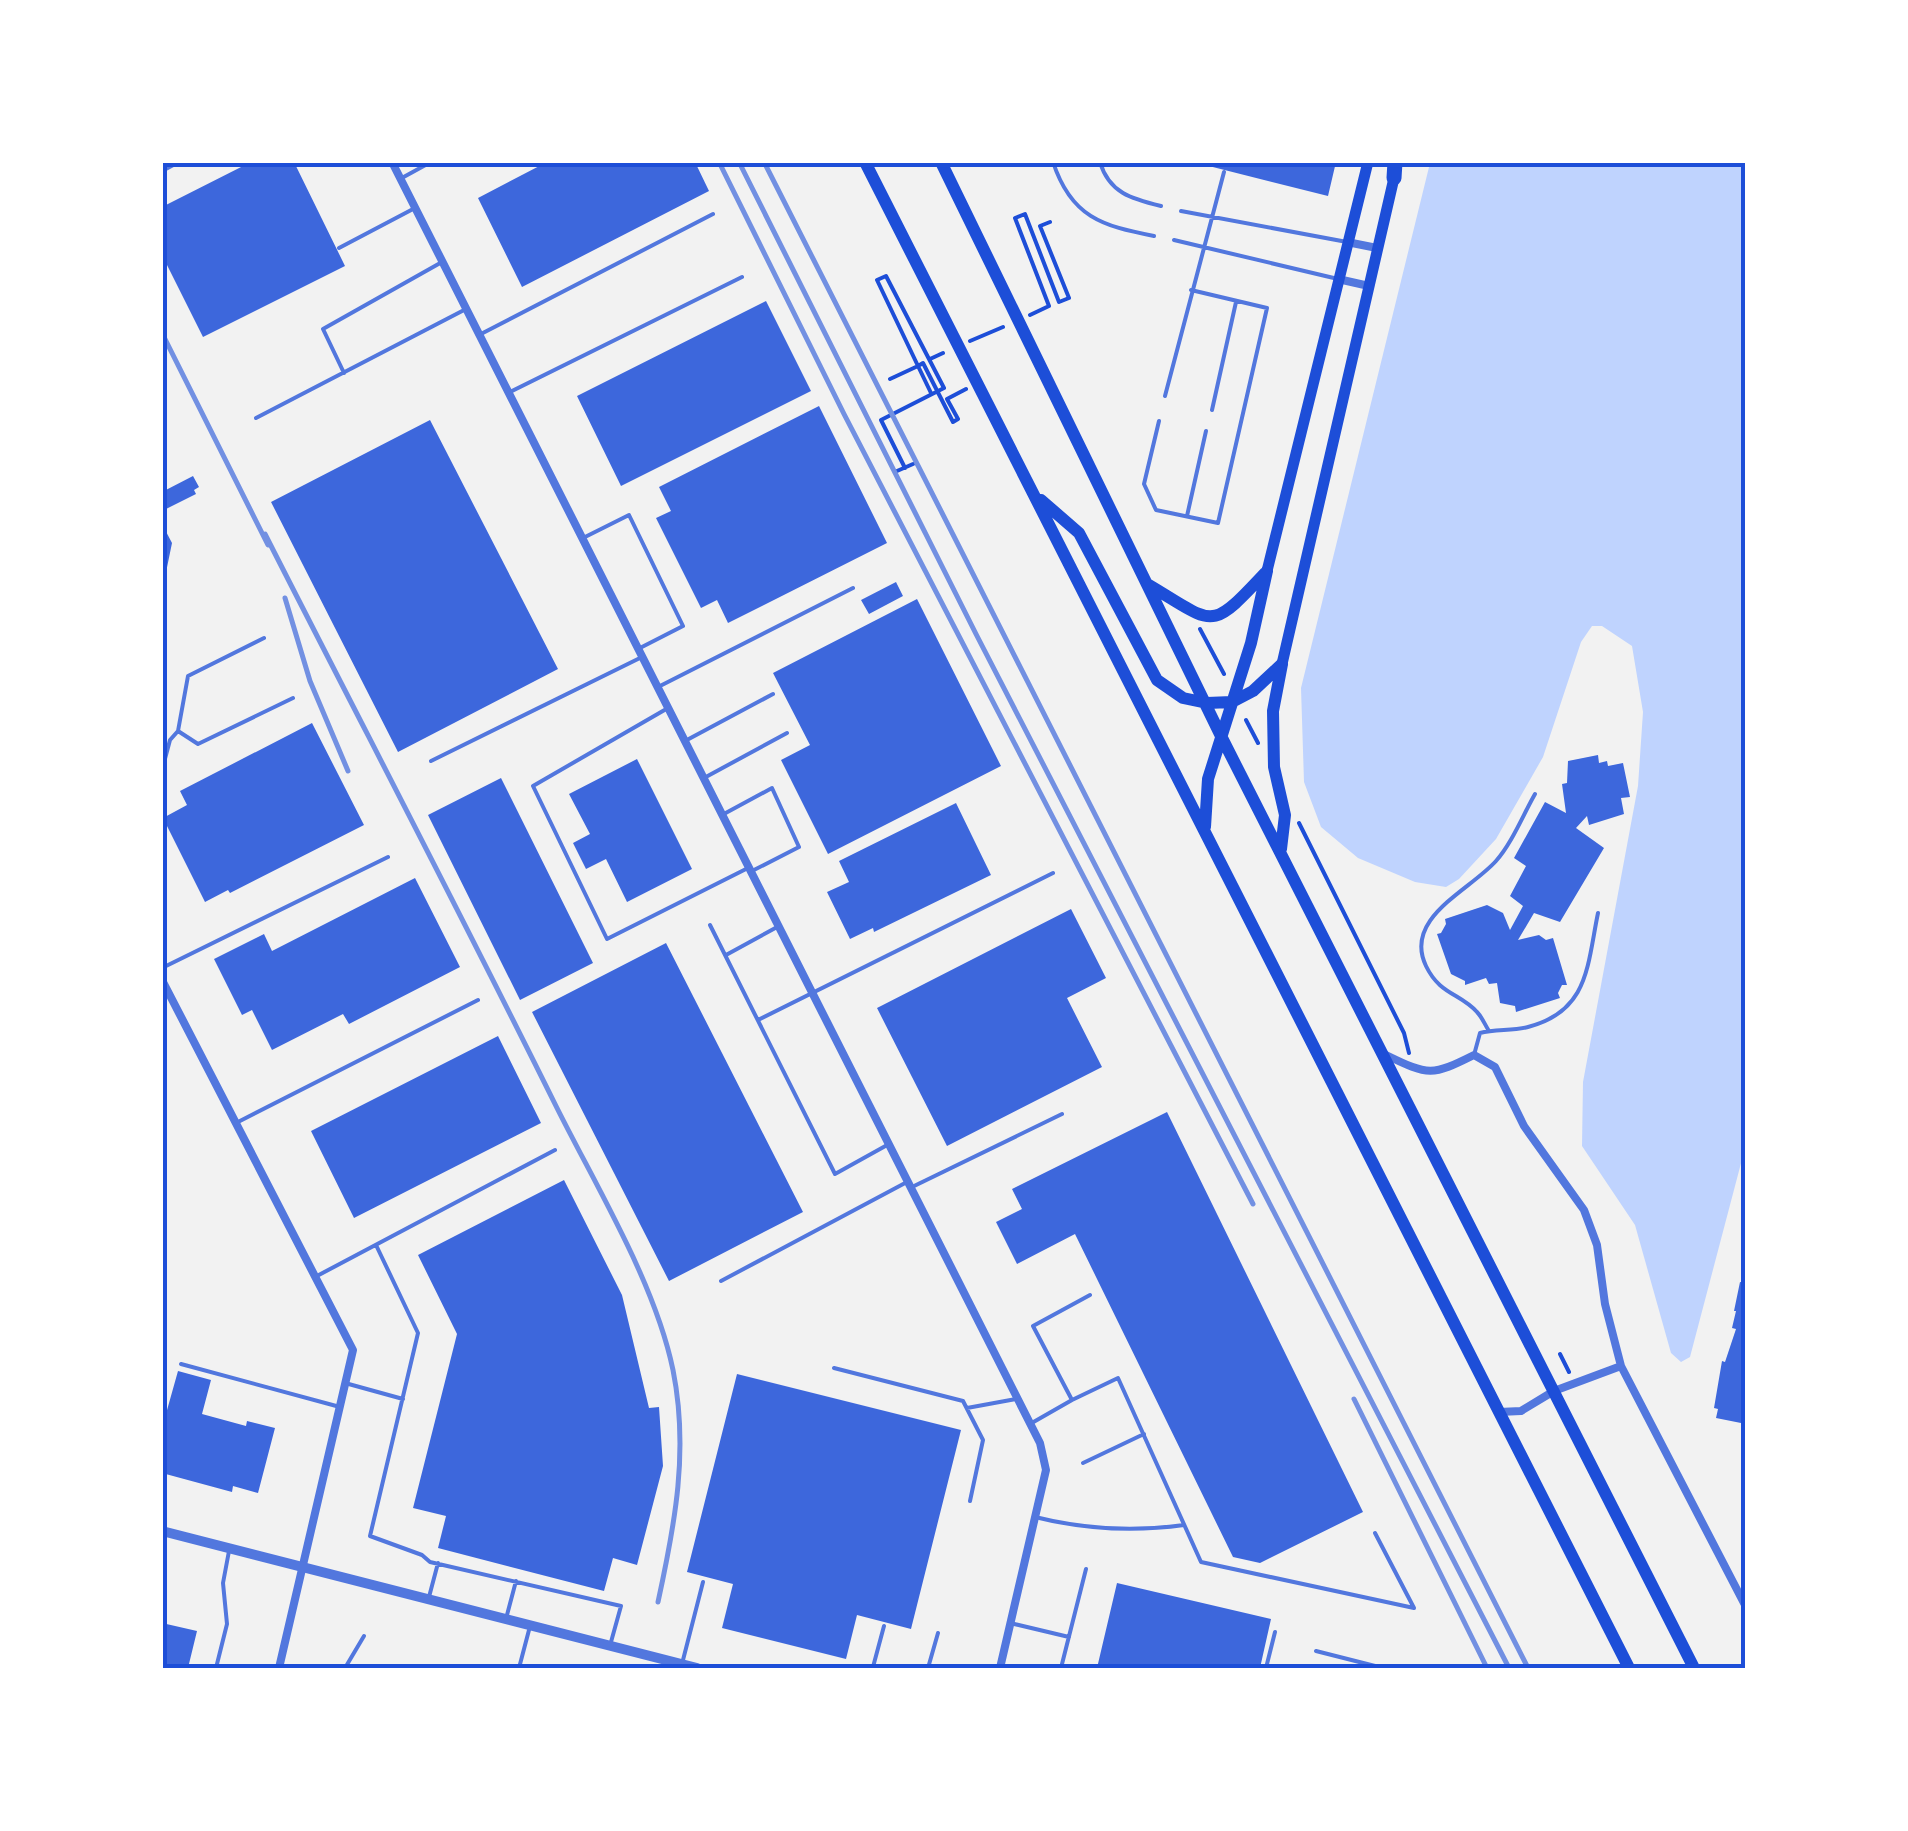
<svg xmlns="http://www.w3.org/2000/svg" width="1908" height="1831" viewBox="0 0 1908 1831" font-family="'PT Sans',sans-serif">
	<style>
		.water { fill: #bfd3fe }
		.building { fill: #3d67dc }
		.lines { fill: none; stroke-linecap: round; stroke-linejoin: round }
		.path { stroke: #1d4ed8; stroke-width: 4 }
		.service { stroke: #5277de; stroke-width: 4 }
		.minor { stroke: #5277de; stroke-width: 8 }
		.tertiary { stroke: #5277de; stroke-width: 10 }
		.secondary { stroke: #1d4ed8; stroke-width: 11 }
		.primary { stroke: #1d4ed8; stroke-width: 12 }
		.motorway { stroke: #1d4ed8; stroke-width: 15 }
		.rail { stroke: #7290e2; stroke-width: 5 }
		.neatline { fill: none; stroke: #1d4ed8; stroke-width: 4 }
	</style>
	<rect width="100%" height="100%" fill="#f2f2f2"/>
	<!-- water -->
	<path class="water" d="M1430 163H1745V1148L1690 1357 1681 1362 1671 1353 1635 1225 1582 1146 1583 1082 1638 786 1643 712 1632 646 1602 626H1592L1581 642 1543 757 1496 839 1459 879 1446 887 1415 882 1358 858 1321 827 1304 782 1301 688Z"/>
	<!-- building -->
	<path class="building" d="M251 162H294L345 266 203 337 162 255V207Z
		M547 162H695L709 191 522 287 478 198Z
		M1193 162H1336L1328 196Z
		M766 301 811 391 621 486 577 396Z
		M819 406 887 543 728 623 717 600 701 608 656 518 671 511 659 487Z
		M430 420 558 669 398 752 271 502Z
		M193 476 199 487 194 490 196 494 164 510 162 492Z
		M162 524 172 543 164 582H162Z
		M896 582 903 596 869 614 861 600Z
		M917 599 1001 766 828 854 781 760 810 745 773 673Z
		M312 723 364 825 230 893 228 890 205 902 163 818 187 805 180 791Z
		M1598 755 1599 763 1607 761 1608 766 1623 763 1630 797 1621 798 1624 814 1589 825 1587 816 1576 828 1604 848 1560 922 1534 913 1518 940 1539 935 1546 940 1553 938 1567 985H1562L1558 993 1560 998 1516 1012 1515 1006 1500 1003 1497 983 1489 984 1486 978 1465 985V981L1451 974 1437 934 1441 933 1446 924 1445 919 1487 905 1503 913 1510 930 1523 906 1510 896 1526 866 1514 858 1545 802 1566 813 1562 784 1567 783 1568 761Z
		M637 759 692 869 627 902 606 859 586 869 573 843 590 834 569 794Z
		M501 778 593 963 520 1000 428 815Z
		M956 803 991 875 874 932 873 928 850 939 827 892 849 882 839 861Z
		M415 878 460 967 349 1024 343 1014 272 1050 252 1010 242 1015 214 959 264 934 272 951Z
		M1071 909 1106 978 1067 998 1102 1067 947 1146 877 1008Z
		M666 943 803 1212 669 1281 532 1012Z
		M498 1036 541 1123 354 1218 311 1131Z
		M1167 1112 1363 1512 1260 1563 1233 1557 1075 1234 1017 1264 996 1222 1022 1209 1012 1189Z
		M564 1180 622 1295 649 1408 659 1407 663 1466 637 1565 613 1558 604 1591 438 1548 446 1516 413 1508 457 1334 418 1255Z
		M1740 1282 1746 1283V1424L1716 1418 1718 1409 1714 1408 1722 1361 1725 1362 1736 1329 1732 1328 1736 1311H1734Z
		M178 1371 211 1380 202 1414 246 1426 247 1421 275 1428 258 1493 233 1486 232 1492 162 1473V1428Z
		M737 1374 961 1430 911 1629 857 1615 846 1659 722 1628 733 1584 687 1572Z
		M1117 1583 1271 1619 1260 1668H1097Z
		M162 1623 197 1631 188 1668H162Z"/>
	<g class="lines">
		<!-- path -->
		<path class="path" d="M1030 315 1049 306 1015 218 1025 214 1059 302 1069 298 1040 226 1050 222
			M970 341 1003 327
			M930 359 943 353
			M918 366 923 363 953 422 958 419 947 399 966 389
			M918 366 931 393
			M890 379 918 366 877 280 886 276 944 388 881 420 905 468
			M897 471 913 464
			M1200 629 1224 674
			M1246 720 1258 743
			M1299 823 1404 1033 1409 1053
			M1560 1354 1569 1372"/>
		<!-- service -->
		<path class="service" d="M1053 162C1071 217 1102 226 1154 236
			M1100 162C1109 193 1132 199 1161 206
			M162 171 179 162
			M400 179 431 162
			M1181 211 1347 242
			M1174 240 1338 279
			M339 248 415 208
			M479 335 713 214
			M344 373 323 329 442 262
			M508 393 742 277
			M1165 396 1224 172
			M1212 410 1236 302
			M256 418 466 309
			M1159 421 1144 484 1156 510 1218 523 1267 308 1191 290
			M1187 516 1206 431
			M583 538 629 515 683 626 638 649
			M658 687 853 588
			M668 708 533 786 607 939 748 868
			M178 731 198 744 293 698
			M685 741 773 694
			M431 761 642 657
			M162 770 170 740 178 731 188 676 264 638
			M704 778 787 733
			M722 815 772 788 799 847 752 871
			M710 925 835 1174 889 1144
			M726 955 779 926
			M162 968 388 857
			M758 1020 1053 873
			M1489 1031C1485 1025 1482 1017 1477 1012 1460 993 1440 995 1426 966 1403 918 1469 891 1496 861 1512 843 1523 815 1535 794
			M1474 1055 1480 1033C1495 1029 1512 1031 1528 1027 1589 1011 1587 966 1598 913
			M236 1123 478 1000
			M910 1188 1062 1114
			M376 1245 418 1333 370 1536 422 1555 430 1562 621 1606 611 1642
			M315 1277 555 1150
			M721 1281 907 1182
			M181 1364 340 1407
			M834 1368 963 1401 983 1440 970 1501
			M345 1383 403 1399
			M1072 1400 1118 1378 1201 1562 1414 1608 1375 1533
			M967 1408 1016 1399
			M1030 1424 1072 1400 1033 1326 1090 1295
			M1083 1463 1144 1434
			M1035 1517C1083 1529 1134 1532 1184 1525
			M429 1597 438 1563
			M507 1615 516 1581
			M1010 1623 1069 1637
			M1316 1651 1383 1668
			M683 1660 703 1582
			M216 1668 227 1624 223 1583 229 1551
			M345 1668 364 1636
			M519 1668 529 1630
			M879 1668 873 1667 884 1626
			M928 1668 938 1633
			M1061 1668 1086 1569
			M1266 1668 1275 1632"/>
		<!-- minor -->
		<path class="minor" d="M392 162 1040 1443 1046 1470 1000 1668
			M1347 242 1377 248
			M1338 279 1369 286
			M162 980 353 1350 279 1668
			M1386 1055C1429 1076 1432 1076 1474 1055L1495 1067 1524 1126 1584 1210 1597 1245 1605 1304 1621 1366 1746 1607
			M1499 1412 1521 1411 1554 1391 1621 1366"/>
		<!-- tertiary -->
		<path class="tertiary" d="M162 1531 697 1668"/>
		<!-- secondary -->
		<path class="secondary" d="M1267 571 1368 162
			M1282 664 1394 178"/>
		<!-- primary -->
		<path class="primary" d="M865 162 1629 1668
			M941 162 1220 734 1694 1668
			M1041 500 1079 533 1157 680 1183 698 1207 703 1232 702 1253 691 1282 664
			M1147 584C1215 624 1208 634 1265 573
			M1205 827 1208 779 1251 643 1267 571
			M1281 849 1285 815 1274 767 1273 711 1282 664"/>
		<!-- motorway -->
		<path class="motorway" d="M1394 178 1395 162"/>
		<!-- rail -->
		<path class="rail" d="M719 162 844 414 1253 1204
			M739 162 976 634 1509 1668
			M764 162 1528 1668
			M162 333 268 545
			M265 534C362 725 462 916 557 1108 597 1188 655 1283 673 1370 689 1450 675 1524 658 1602
			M285 598 310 681 348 771
			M1354 1399 1487 1668"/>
	</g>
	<!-- border -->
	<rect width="1908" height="1831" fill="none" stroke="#ffffff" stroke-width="330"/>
	<rect x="165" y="165" width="1578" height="1501" class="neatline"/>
</svg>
